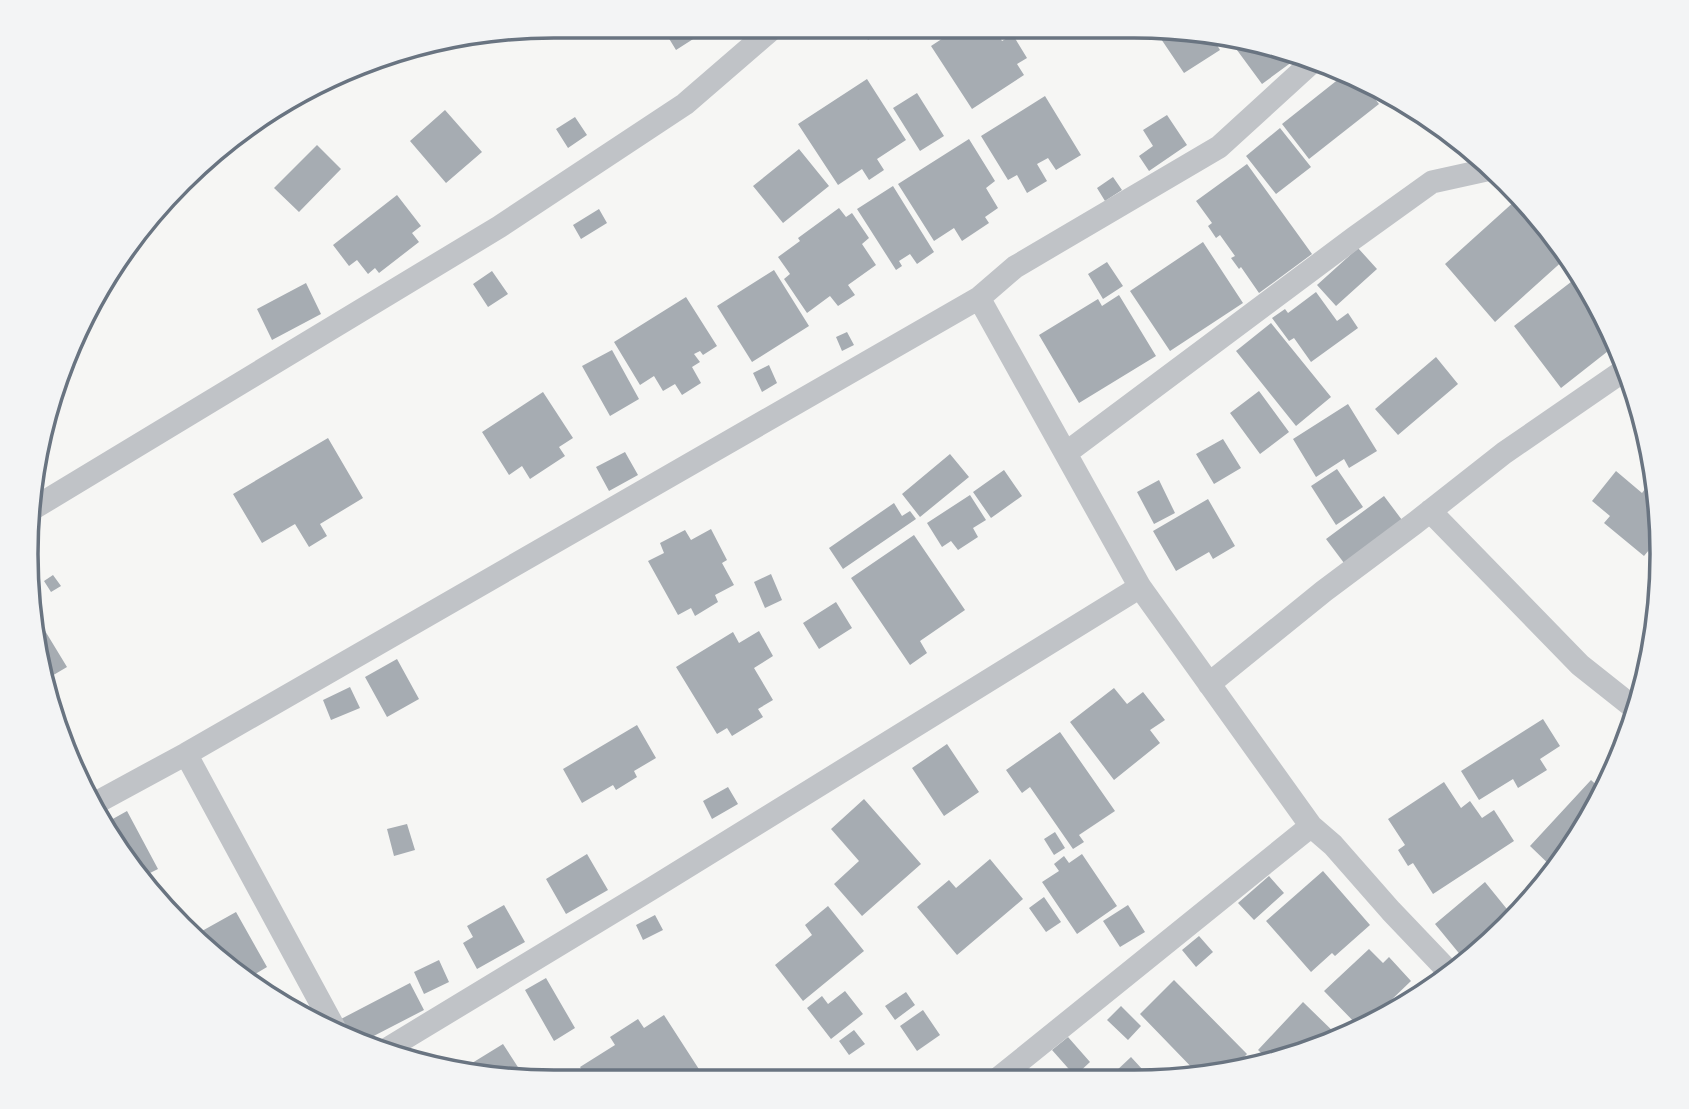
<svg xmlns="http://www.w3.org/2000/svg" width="1689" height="1109" viewBox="0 0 1689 1109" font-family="'Nunito Sans',sans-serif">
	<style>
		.building { fill: #a6acb2 }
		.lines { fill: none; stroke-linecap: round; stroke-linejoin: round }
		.minor { stroke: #c0c3c7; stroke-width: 23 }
		.rim { fill: none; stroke: #697481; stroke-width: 3.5 }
	</style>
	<rect width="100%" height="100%" fill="#f6f6f4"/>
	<!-- building -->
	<path class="building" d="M662 27H712L676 50Z
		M861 28 885 29 868 40Z
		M957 29H1001L997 32 1002 41 1013 35 1027 58 1017 64 1024 75 972 109 931 46Z
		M1155 30 1204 31 1209 32 1220 50 1184 73Z
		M1240 42 1296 59 1262 84 1234 46Z
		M1345 74 1359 78 1379 104 1309 159 1282 124Z
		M867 79 906 140 877 159 884 170 869 180 862 169 838 185 798 124Z
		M917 93 944 136 920 151 893 108Z
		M1045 96 1081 155 1056 170 1048 158 1037 164 1047 181 1027 193 1017 175 1008 180 981 136Z
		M445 110 482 152 446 183 410 141Z
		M1167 115 1187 145 1149 171 1139 156 1153 146 1143 130Z
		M575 117 587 135 568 148 556 129Z
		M1280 128 1311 167 1276 194 1246 156Z
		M969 139 995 181 986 188 998 208 985 217 989 223 962 241 954 228 934 241 898 184Z
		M317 145 341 169 299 212 274 188Z
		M799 149 829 186 783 223 753 186Z
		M1247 164 1312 254 1259 293 1241 267 1239 269 1231 258 1235 256 1220 235 1216 238 1208 226 1212 223 1196 201Z
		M1113 177 1122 190 1105 201 1097 188Z
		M893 186 934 252 917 264 910 254 899 261 902 266 896 270 857 209Z
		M397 195 421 226 412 233 419 242 379 273 375 268 368 274 357 260 349 266 333 245Z
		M1516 200 1566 258 1495 322 1445 264Z
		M839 208 846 217 852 213 869 238 862 244 876 265 848 285 855 295 838 306 830 296 807 313 784 279 790 274 778 257 800 241 798 238Z
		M599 209 607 223 581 239 573 225Z
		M1203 242 1243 303 1170 351 1130 291Z
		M1358 248 1377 269 1336 306 1317 285Z
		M1107 262 1123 286 1103 299 1088 274Z
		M774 270 809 326 752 362 717 306Z
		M492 271 508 294 488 307 473 284Z
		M1580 275 1608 321 1617 344 1561 388 1514 326Z
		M306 283 321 314 272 340 257 309Z
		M1316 292 1337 321 1348 313 1358 328 1311 362 1294 338 1289 341 1272 318 1285 309 1288 313Z
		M1119 295 1156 356 1079 403 1039 335 1098 299 1102 306Z
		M686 297 717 346 703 355 700 351 694 354 700 362 692 367 701 383 682 395 675 384 663 391 654 376 640 385 614 342Z
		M1271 323 1331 397 1296 426 1236 351Z
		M847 332 854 345 842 351 836 337Z
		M612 350 639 399 610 416 582 366Z
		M1436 357 1458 384 1398 435 1375 409Z
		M769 365 777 383 762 392 753 373Z
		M1259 391 1289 432 1260 454 1230 413Z
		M543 392 573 438 559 447 565 456 530 479 522 466 509 475 482 432Z
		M1348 404 1377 451 1349 468 1344 459 1316 477 1293 439Z
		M328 438 363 498 320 524 327 536 309 547 295 524 262 543 233 494Z
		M1223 439 1241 468 1214 484 1196 454Z
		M625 452 638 475 609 491 596 467Z
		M950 454 969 477 920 517 902 494Z
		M1337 469 1363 507 1336 525 1311 486Z
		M1004 470 1022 496 991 518 973 492Z
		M1616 471 1642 493 1648 485 1657 493 1662 520 1661 541 1658 539 1644 556 1604 523 1610 516 1592 501Z
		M1159 480 1175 513 1154 524 1137 492Z
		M970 495 986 520 973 528 978 537 958 550 951 541 942 547 927 523Z
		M1384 496 1402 520 1344 563 1326 539Z
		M1208 499 1235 546 1213 559 1209 552 1176 571 1153 531Z
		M894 503 902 516 910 511 916 519 843 569 829 548Z
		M711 529 727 560 722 563 734 585 715 595 718 602 695 616 691 608 678 615 648 561 664 553 660 543 685 530 691 540Z
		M914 535 965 610 920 641 927 653 910 665 851 578Z
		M771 574 782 600 765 608 754 582Z
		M53 575 61 586 51 592 44 581Z
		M836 602 852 628 819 649 803 623Z
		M33 611 67 667 45 680 36 658Z
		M759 631 773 656 754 668 773 700 758 709 763 717 732 736 727 728 717 734 676 667 733 632 739 643Z
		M397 659 419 699 387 717 365 677Z
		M350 687 360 708 331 720 323 700Z
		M1114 688 1127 704 1143 692 1165 720 1150 730 1160 743 1114 780 1070 722Z
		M1543 719 1560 746 1540 759 1547 770 1518 788 1513 779 1479 800 1461 771Z
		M637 725 656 758 634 771 637 777 616 790 613 785 582 803 563 769Z
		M1060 732 1115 811 1079 835 1084 842 1073 849 1030 787 1022 793 1006 770Z
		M947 744 979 792 944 816 912 768Z
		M1591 780 1604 792 1592 819 1555 870 1530 846Z
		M1444 782 1461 808 1470 801 1482 818 1494 810 1514 841 1433 894 1413 863 1408 866 1398 850 1405 845 1388 819Z
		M728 787 738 804 712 819 703 801Z
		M864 799 921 864 862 916 834 884 859 861 831 829Z
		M127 811 158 869 144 876 102 825Z
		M407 824 415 850 394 856 387 829Z
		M1055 832 1065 848 1054 855 1044 839Z
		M587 854 608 890 566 914 546 879Z
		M1082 854 1117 906 1077 934 1042 882 1059 871 1054 864 1064 856 1069 863Z
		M990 859 1023 899 957 955 917 907 949 880 956 888Z
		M1323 871 1370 925 1335 956 1332 953 1311 972 1266 921Z
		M1269 876 1284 893 1254 920 1238 903Z
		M1485 882 1515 919 1467 963 1435 924Z
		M1044 897 1061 922 1046 932 1029 908Z
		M504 905 525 942 477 969 463 943 473 937 467 926Z
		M1128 905 1145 932 1120 947 1103 921Z
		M828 906 864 951 803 1001 775 965 812 935 805 925Z
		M236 912 267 967 247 979 206 951 193 936Z
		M655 915 663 930 643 940 636 925Z
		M1199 936 1213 952 1196 967 1182 950Z
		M1369 949 1383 963 1389 957 1411 981 1361 1029 1324 991Z
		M439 960 449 982 424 994 414 972Z
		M546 978 575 1028 554 1041 525 990Z
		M1174 980 1247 1054 1230 1072 1200 1076 1140 1014Z
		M1425 980 1432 989 1382 1020 1381 1018Z
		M410 983 424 1010 364 1041 350 1037 341 1019Z
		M845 991 863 1014 831 1039 807 1008 822 996 828 1004Z
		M906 992 915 1005 895 1020 885 1006Z
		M1303 1002 1341 1039 1273 1064 1258 1050Z
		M1121 1006 1141 1026 1128 1040 1107 1020Z
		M923 1010 940 1035 917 1051 900 1026Z
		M664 1015 704 1077 701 1079H588L580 1067 615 1045 610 1037 638 1019 644 1028Z
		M854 1030 865 1044 849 1055 839 1041Z
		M1068 1037 1090 1062 1075 1076 1052 1050Z
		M503 1044 525 1078H485L467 1073 464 1068Z
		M1131 1057 1154 1082 1118 1081 1120 1079 1114 1073Z"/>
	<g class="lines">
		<!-- minor -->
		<path class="minor" d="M1311 63 1219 147 1015 267 979 298 1140 587 1311 826 1333 845 1391 911 1453 976
			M1066 453 1354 238 1432 182 1491 169 1492 167
			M29 511 499 227 685 104 773 28
			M1430 511 1580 665 1638 711
			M1209 684 1324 591 1415 523 1504 453 1626 369
			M186 754 337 1033
			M92 805 186 754 979 298
			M387 1049 651 889 1140 587
			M995 1081 1311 826"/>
	</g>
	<!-- crop -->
	<path d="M0 0H1689V1109H0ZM554 38H1134A516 516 0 0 1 1650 554V554A516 516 0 0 1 1134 1070H554A516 516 0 0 1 38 554V554A516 516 0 0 1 554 38Z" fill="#f3f4f5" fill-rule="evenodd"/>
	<path class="rim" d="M554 38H1134A516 516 0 0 1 1650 554V554A516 516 0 0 1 1134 1070H554A516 516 0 0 1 38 554V554A516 516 0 0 1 554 38Z"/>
</svg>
